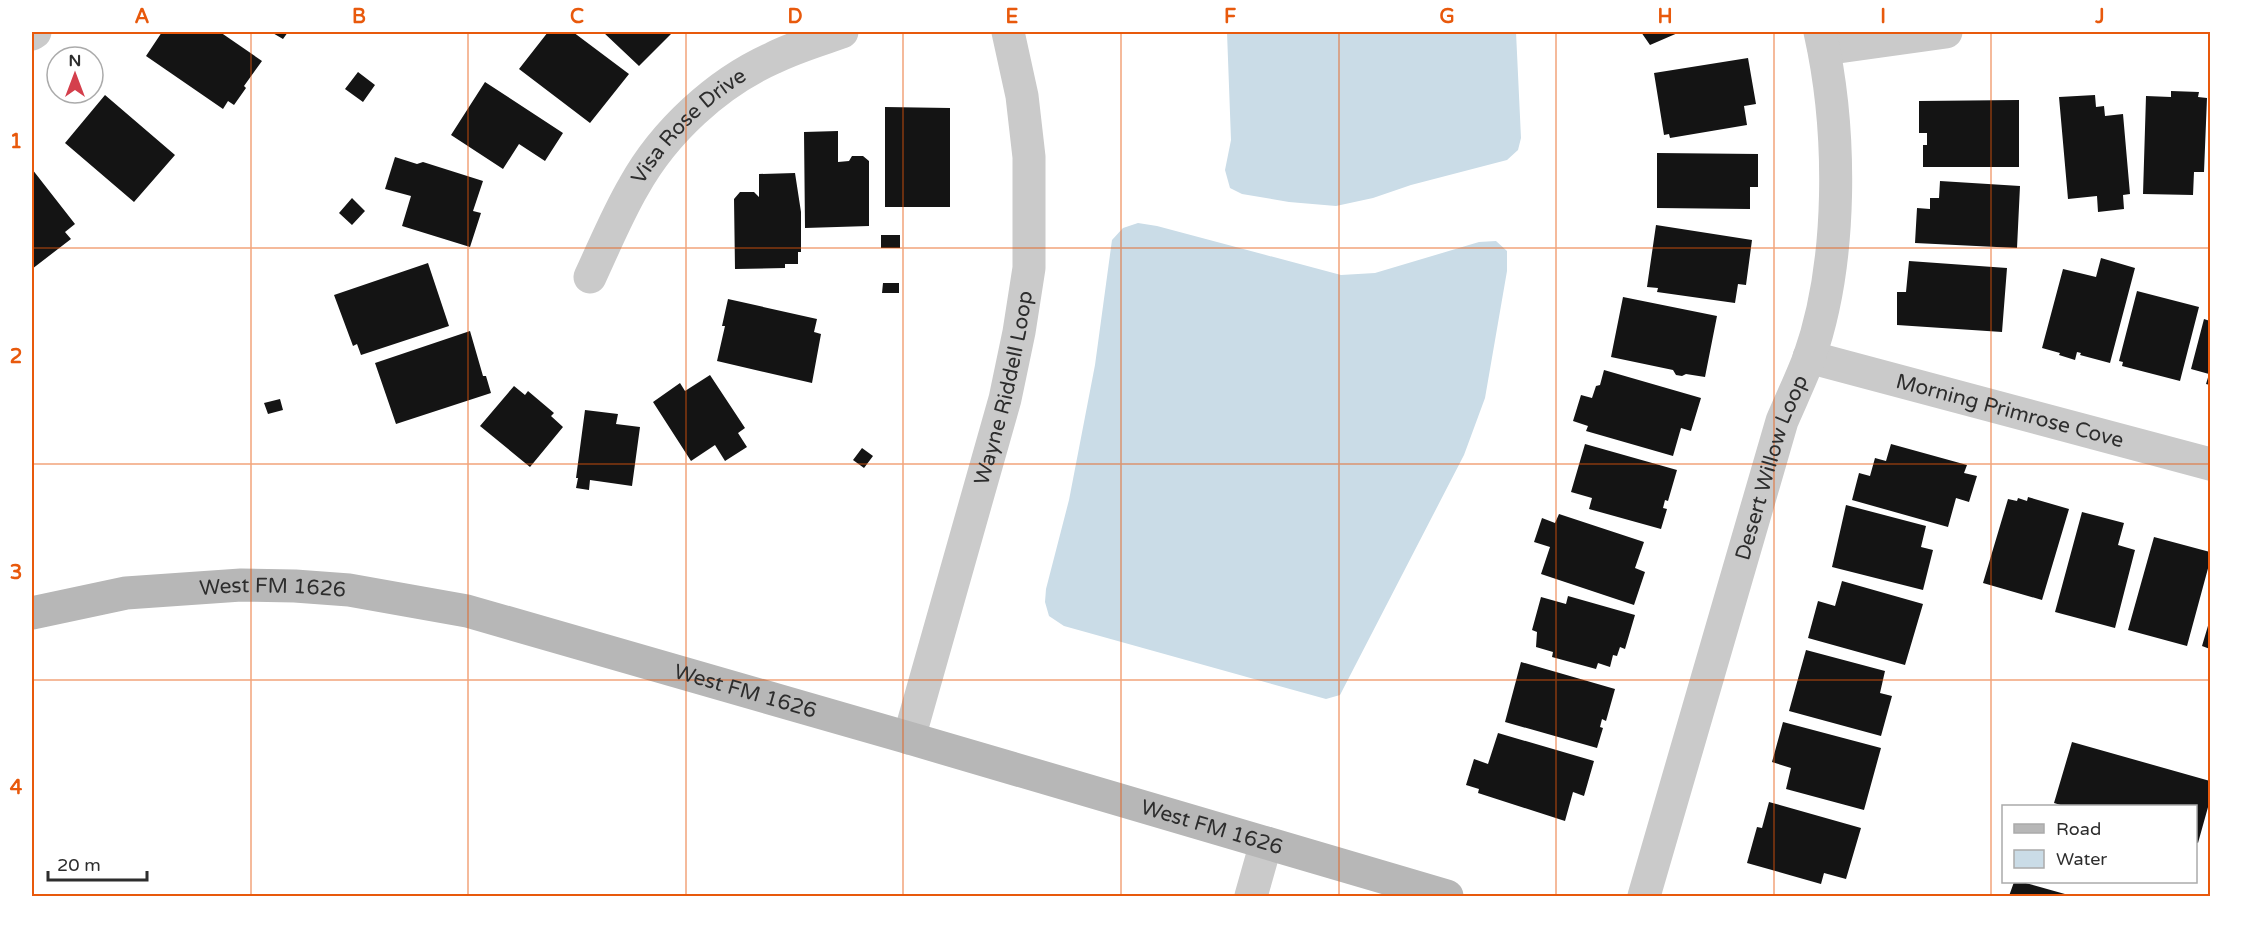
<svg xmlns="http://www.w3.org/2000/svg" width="2242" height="928" viewBox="0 0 2242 928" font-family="'Varela Round',sans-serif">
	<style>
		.water { fill: #cadce7 }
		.building { fill: #141414 }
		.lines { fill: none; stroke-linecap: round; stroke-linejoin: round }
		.minor { stroke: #cacaca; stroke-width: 33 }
		.secondary { stroke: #b7b7b7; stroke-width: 33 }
		.grid { fill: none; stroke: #e8590c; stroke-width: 1.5; stroke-opacity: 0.55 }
		.labels { text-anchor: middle; stroke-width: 6; stroke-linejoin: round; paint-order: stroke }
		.street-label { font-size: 21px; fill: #2d2d2d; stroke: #fff }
		.neatline { fill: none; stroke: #e8590c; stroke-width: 2 }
		.grid-label { font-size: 20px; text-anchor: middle; font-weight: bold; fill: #e8590c }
	</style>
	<rect width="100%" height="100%" fill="#fff"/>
	<!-- water -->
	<path class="water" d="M1227 32H1516L1521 138 1518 150 1507 160 1411 185 1373 198 1336 206 1289 202 1242 194 1230 188 1225 170 1231 140Z
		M1138 223 1157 226 1341 275 1375 273 1479 242 1496 241 1507 251V271L1485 398 1464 455 1340 695 1326 699 1064 626 1049 616 1045 602 1046 589 1069 500 1095 365 1112 240 1123 228Z"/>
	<!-- building -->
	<path class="building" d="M162 32H220L262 61 244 86 246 88 234 105 228 101 223 109 146 56Z
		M271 32H288L283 39Z
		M548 32H573L629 74 590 123 519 69Z
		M603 32H673L639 66Z
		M1641 32H1680L1650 45Z
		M1748 58 1756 104 1744 106 1747 125 1670 138 1669 134 1664 135 1654 73Z
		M358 72 375 85 363 102 345 89Z
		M485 82 563 133 545 161 519 144 503 169 451 135Z
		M2171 91 2199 92 2198 97 2207 98 2204 172H2194L2193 195 2143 194 2146 96 2171 97Z
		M105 95 175 155 134 202 65 143Z
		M2095 95 2096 107 2104 106 2105 116 2123 114 2130 194 2123 195 2124 209 2098 212 2097 196 2068 199 2059 97Z
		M2019 100V167H1923V145H1927V133H1919V101Z
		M885 107 950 108V207H885Z
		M838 131V162L849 161 852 156H863L869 161V226L805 228 804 132Z
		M1657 153 1758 154V187H1750V209L1657 208Z
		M395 157 417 164 423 162 483 181 473 211 481 213 470 247 402 226 411 196 385 189Z
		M32 169 75 224 65 232 71 239 32 269Z
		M795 173 801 212V252H798V264H785V268L735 269 734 199 740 192H754L759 197V174Z
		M1940 181 2020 186 2017 248 1915 243 1917 208 1930 209V198H1939Z
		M352 198 365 211 352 225 339 213Z
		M1656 225 1752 240 1746 285 1738 284 1735 303 1657 292 1658 288 1647 287Z
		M881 235H900V248H881Z
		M2101 258 2135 268 2110 363 2080 355 2081 353 2077 352 2075 360 2059 355 2060 353 2042 348 2063 269 2096 277Z
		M1909 261 2007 268 2002 332 1897 325V292H1906Z
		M428 263 449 326 361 355 357 344 353 346 334 295Z
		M883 283H899V293H882Z
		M2137 291 2199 307 2180 381 2122 366 2123 362 2119 361Z
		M1623 297 1717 316 1705 377 1686 374 1682 376 1676 375 1673 370 1611 357Z
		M728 299 817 319 814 332 821 334 812 383 717 361 725 326H722Z
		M2204 319 2210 321V385L2206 384 2209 374 2191 369Z
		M470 331 483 376H486L491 393 396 424 375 363Z
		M1604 370 1701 398 1691 431 1681 428 1673 456 1586 431 1588 426 1573 421 1581 395 1592 398 1596 386 1600 385Z
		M710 375 745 428 738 433 747 447 725 461 715 445 691 461 653 402 680 383 685 391Z
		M514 386 525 395 528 391 554 413 551 416 563 427 530 467 480 426Z
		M280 399 283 410 268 414 264 403Z
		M585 410 618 414 616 424 640 427 632 486 590 480 589 490 576 488 578 478H576Z
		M1585 444 1677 470 1668 501 1665 500 1663 508 1667 509 1661 529 1589 509 1592 498 1571 492Z
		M1891 444 1967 465 1964 473 1977 476 1969 502 1956 498 1948 527 1852 500 1859 473 1870 476 1875 458 1886 461Z
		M862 448 873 456 864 468 853 460Z
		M2028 497 2069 509 2042 600 1983 583 2008 499 2017 501 2018 498 2027 501Z
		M1846 505 1926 526 1921 547 1933 550 1923 590 1832 567Z
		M2082 512 2124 523 2118 545 2135 550 2115 628 2055 612Z
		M1559 514 1644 542 1635 568 1645 572 1634 605 1541 574 1550 547 1534 542 1542 518 1555 523Z
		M2154 537 2210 552V561L2187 646 2128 630Z
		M1842 581 1923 604 1905 665 1808 638 1818 601 1835 606Z
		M1568 596 1635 615 1625 649 1620 647 1617 656 1613 655 1610 667 1598 663 1596 669 1552 657 1553 652 1536 647 1537 632 1532 630 1541 597 1566 604Z
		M2210 619V649L2202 646Z
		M1806 650 1885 671 1880 693 1892 696 1881 736 1789 711Z
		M1521 662 1615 689 1606 721 1602 719 1600 727 1603 728 1597 748 1505 722Z
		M1783 722 1881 748 1864 810 1786 789 1791 768 1772 762Z
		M1498 733 1594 761 1584 796 1573 792 1565 821 1478 793 1479 789 1466 785 1474 759 1488 764Z
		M2072 742 2210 781V800L2198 843 2196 842V806H2064L2054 803Z
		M1769 802 1861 828 1846 879 1824 873 1821 884 1747 863 1757 827 1762 828Z
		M2014 882H2022L2072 896H2009Z"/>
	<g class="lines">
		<!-- minor -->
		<g class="minor">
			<path d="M32 34 35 32"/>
			<path d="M1824 49 1946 32"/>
			<path id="s1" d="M590 277C604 247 617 215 634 186 664 132 717 83 773 58 795 47 819 40 842 32"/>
			<path id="s2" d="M1809 357 2210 464"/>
			<path id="s3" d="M909 738 1005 399 1019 332 1029 268V157L1022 96 1008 32"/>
			<path d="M1251 896 1266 843"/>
			<path id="s4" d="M1644 896 1782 421C1791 400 1801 379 1809 358 1843 262 1842 130 1820 32"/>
		</g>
		<!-- secondary -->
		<path class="secondary" id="s5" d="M32 613 126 593 241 585 295 586 349 590 467 611 909 738 1447 896"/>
	</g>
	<!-- grid -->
	<path class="grid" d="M251 32V896M468 32V896M686 32V896M903 32V896M1121 32V896M1339 32V896M1556 32V896M1774 32V896M1991 32V896M32 248H2210M32 464H2210M32 680H2210"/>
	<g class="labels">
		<!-- street labels -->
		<g class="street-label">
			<text dy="7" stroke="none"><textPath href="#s1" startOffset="183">Visa Rose Drive</textPath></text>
			<text dy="7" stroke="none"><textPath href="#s3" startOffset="363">Wayne Riddell Loop</textPath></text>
			<text dy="7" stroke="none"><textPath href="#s2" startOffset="208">Morning Primrose Cove</textPath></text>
			<text dy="7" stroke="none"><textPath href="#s4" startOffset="447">Desert Willow Loop</textPath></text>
			<text dy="7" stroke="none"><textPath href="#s5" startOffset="243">West FM 1626</textPath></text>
			<text dy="7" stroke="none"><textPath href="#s5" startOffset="729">West FM 1626</textPath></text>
			<text dy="7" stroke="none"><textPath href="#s5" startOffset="1215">West FM 1626</textPath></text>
		</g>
	</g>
	<!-- border -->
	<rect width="2242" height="928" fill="none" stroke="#ffffff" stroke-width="66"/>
	<!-- legend -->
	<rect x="2002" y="805" width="195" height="78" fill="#ffffff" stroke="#ababab" stroke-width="1.5"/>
	<rect x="2014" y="824" width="30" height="9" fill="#b7b7b7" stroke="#ababab" stroke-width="1.5"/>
	<text x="2056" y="835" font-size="18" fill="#2d2d2d">Road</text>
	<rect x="2014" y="850" width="30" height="18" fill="#cadce7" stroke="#ababab" stroke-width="1.5"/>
	<text x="2056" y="865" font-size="18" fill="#2d2d2d">Water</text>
	<!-- north arrow -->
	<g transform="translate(75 75)"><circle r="28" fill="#ffffff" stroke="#ababab" stroke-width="1.5"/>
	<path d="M0-4.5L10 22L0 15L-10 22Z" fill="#d43f4c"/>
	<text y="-9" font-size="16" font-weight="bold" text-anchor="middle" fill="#2d2d2d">N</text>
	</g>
	<!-- scale -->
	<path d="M48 871v9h99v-9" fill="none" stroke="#2d2d2d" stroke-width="3"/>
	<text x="57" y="871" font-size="18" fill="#2d2d2d" stroke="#ffffff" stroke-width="4.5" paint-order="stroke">20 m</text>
	<rect x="33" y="33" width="2176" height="862" class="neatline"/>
	<g class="grid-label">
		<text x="142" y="23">A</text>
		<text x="359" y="23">B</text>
		<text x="577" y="23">C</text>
		<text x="795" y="23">D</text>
		<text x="1012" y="23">E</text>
		<text x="1230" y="23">F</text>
		<text x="1447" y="23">G</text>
		<text x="1665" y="23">H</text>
		<text x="1883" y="23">I</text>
		<text x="2100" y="23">J</text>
		<text x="16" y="148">1</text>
		<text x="16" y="363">2</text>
		<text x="16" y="579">3</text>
		<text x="16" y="794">4</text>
	</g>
</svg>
